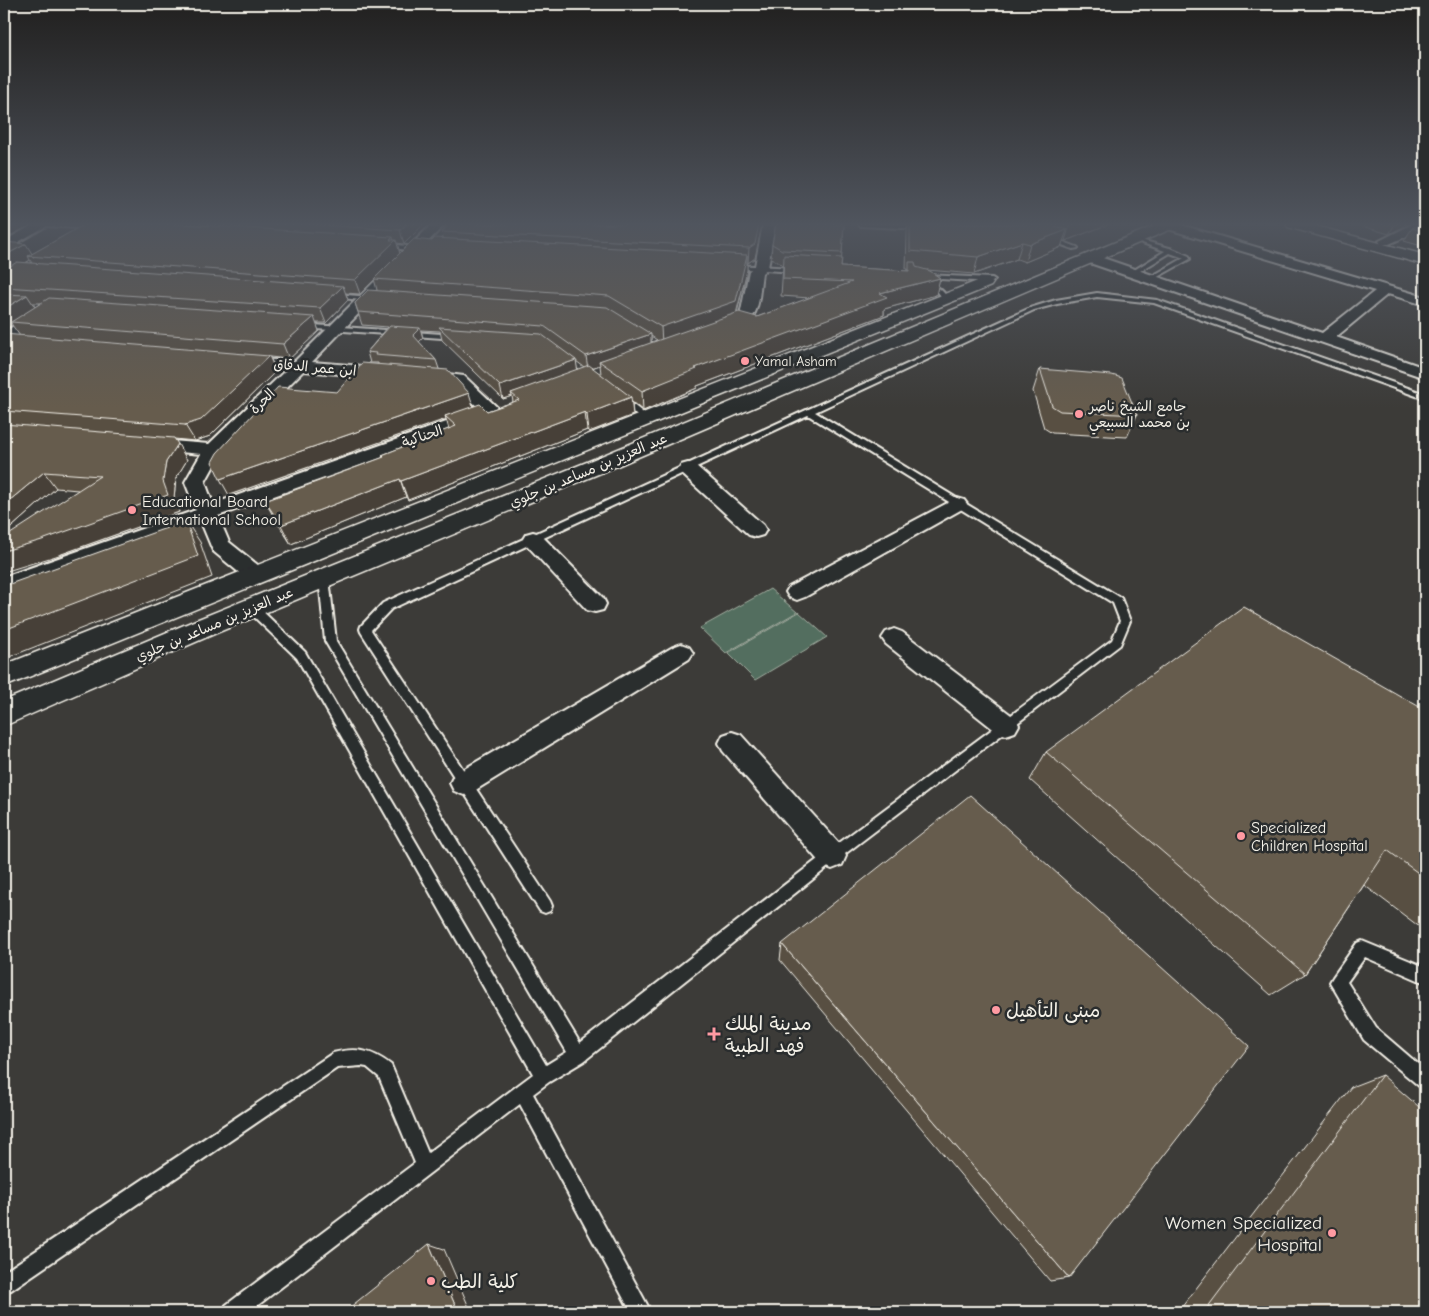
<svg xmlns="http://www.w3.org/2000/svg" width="1429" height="1316" viewBox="0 0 1429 1316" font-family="'Comic Neue','Playpen Sans Arabic',sans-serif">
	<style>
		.green { fill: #536e5e; stroke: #a4b0a3 }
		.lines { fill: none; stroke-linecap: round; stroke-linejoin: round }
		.service-casing { stroke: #f4f1e8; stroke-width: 4 }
		.minor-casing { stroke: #f4f1e8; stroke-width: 4 }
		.tertiary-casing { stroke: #f4f1e8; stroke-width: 3 }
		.primary-casing { stroke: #f4f1e8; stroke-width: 3 }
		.service { fill: #2a2d2e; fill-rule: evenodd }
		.minor { fill: #2a2d2e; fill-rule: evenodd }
		.tertiary { fill: #2a2d2e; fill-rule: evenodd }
		.primary { fill: #2a2d2e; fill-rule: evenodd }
		.wall { fill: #584f43; stroke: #f4f1e8; fill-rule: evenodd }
		.shaded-wall { fill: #474037; stroke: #f4f1e8 }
		.building { fill: #665c4e; stroke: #f4f1e8 }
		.poi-dot { fill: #ff9aa2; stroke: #2a2d2e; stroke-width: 2 }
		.labels { text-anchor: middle; stroke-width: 5; stroke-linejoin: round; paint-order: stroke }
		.far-poi-label { font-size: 14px; fill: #f4f1e8; stroke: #2a2d2e; text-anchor: start }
		.far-street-label { font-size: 14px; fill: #f4f1e8; stroke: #2a2d2e }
		.poi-label { font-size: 16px; fill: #f4f1e8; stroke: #2a2d2e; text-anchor: start }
		.near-poi-label { font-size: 19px; fill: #f4f1e8; stroke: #2a2d2e; text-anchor: start }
	</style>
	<rect width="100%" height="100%" fill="#3c3b38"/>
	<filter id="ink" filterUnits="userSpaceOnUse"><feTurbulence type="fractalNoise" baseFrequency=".02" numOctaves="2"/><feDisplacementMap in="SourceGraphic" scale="10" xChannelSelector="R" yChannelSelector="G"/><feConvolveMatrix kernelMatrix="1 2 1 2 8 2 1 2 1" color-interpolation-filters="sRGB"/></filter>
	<g filter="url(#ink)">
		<!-- green -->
		<path class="green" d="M770 589 797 612 726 653 700 628Z
			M799 612 827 637 755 680 728 653Z"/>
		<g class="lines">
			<!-- service casing -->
			<g class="service-casing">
				<path id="service" d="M44 224H70L98 227 95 229 47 226Z
					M858 224H933L922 229 861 226Z
					M1048 236 1077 247 1078 248 1073 249 1046 239 1045 238Z
					M1134 238 1173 249 1189 256 1190 259 1152 280 1147 279 1184 258 1170 253 1135 274H1131V272L1165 251 1134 240Z
					M383 244 420 247 423 249 420 251 381 247V245Z
					M733 265 796 268 799 270 796 272 731 268V266Z
					M925 275 992 278 995 280 992 282 923 278V276Z
					M921 282C932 281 942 289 948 298L943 299 938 292 921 284Z
					M1097 293 1157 300 1425 394V399L1154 303 1097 297 1057 304 1034 310 815 412 1121 598 1130 621 1120 645 837 860 584 1061 549 1082 533 1094 651 1312H631L520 1104 249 1312H223L226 1305 415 1163 379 1077 367 1067 361 1066 337 1068 11 1290 4 1292V1272L333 1053C356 1047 372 1050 391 1065L428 1153 533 1074 297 658 248 611 247 608 248 605H256L305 652 546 1065 567 1052 325 641 319 578 320 576H328L329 578 336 641 580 1043 827 852 1112 640 1120 621 1113 603 808 415 391 609 371 630 550 901 552 906 550 911 545 913 540 911 361 632 360 629 361 626 383 603 1030 308 1056 300Z
					M333 294 372 297 375 299 372 301 331 297V295Z
					M299 324 456 335 460 337 456 339 302 328H299Z
					M617 397H623L650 418 643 420 617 401Z
					M1362 941 1425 967V983L1365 957 1347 982 1376 1028 1425 1070V1088L1419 1086 1364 1040 1333 987 1330 982 1333 977 1357 943Z"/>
			</g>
			<!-- minor casing -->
			<g class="minor-casing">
				<path id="minor" d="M35 224H50L4 250V241Z
					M432 224H445L312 362 388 368 396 373 394 376 388 378 303 371 221 453 205 482 213 504 472 413H484L487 417 484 421 218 516 229 542 264 570 267 575 264 580 256 582 248 580 213 551 201 522 4 592V577L196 510 185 482 201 454 147 449 141 448 138 444 141 440 147 439 209 444 286 370 240 366 232 361 234 358 295 361Z
					M763 224H775L768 268 762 273C758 298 762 320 735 329 728 332 723 334 716 332L713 329 716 326 740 316 749 271 755 266Z
					M1164 224H1178L1425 297V305L1388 294 1336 337 1425 368V378L1084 261 1082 258 1089 254 1094 255 1322 333 1375 291 1165 228Z
					M1413 224H1425V228L1389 244H1381L1379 241Z
					M44 308 49 309 51 312 49 315 9 342 4 344V332Z
					M424 371 464 376 502 412 499 416H487L453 383 418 379 416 376 418 373Z
					M688 463 695 465 763 525 766 530 763 535 756 537 749 535 681 473 679 469 681 465Z
					M957 498 964 500 967 504 964 508 805 597 797 600 789 597 786 592 789 587Z
					M533 532 540 534 603 598 606 604 603 610 595 612 587 610 526 544 523 539 526 534Z
					M894 629 902 632 1015 718 1019 725 1015 732 1006 735 997 732 886 644 882 638 886 632Z
					M681 644 689 647 693 653 689 659 474 791 464 795 454 791 450 783 454 775 673 647Z
					M732 732 741 735 842 847 846 856 842 865 832 869 822 865 723 751 719 743 723 735Z"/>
			</g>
			<!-- tertiary casing -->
			<g class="tertiary-casing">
				<path id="tertiary" d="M1286 224H1308L1425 255V265L1288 227Z"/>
			</g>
			<!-- primary casing -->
			<g class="primary-casing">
				<path id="primary" d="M1159 224H1178L1176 227 603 472 214 634 4 726V701L196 620 587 462Z
					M985 278 993 283 991 286 4 687V665Z"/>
			</g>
			<!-- service -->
			<use href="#service" class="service"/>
			<!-- minor -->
			<use href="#minor" class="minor"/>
			<!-- tertiary -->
			<use href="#tertiary" class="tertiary"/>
			<!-- primary -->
			<use href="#primary" class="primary"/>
		</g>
		<!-- wall -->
		<path class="wall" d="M85 224H424L404 244 397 243 400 253 432 241 443 238 442 232 449 224H762L755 258 748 263H747V270L737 313 757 317 810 298 781 296 783 265 781 264 771 258 772 244 844 224 841 267 908 271V269H906L907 230 908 224H1109L1065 241H1063L1061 247 1025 262 1017 259 974 274 927 270 940 278 936 295 884 309V315L697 386V388L643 411 632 402 633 415 589 432 587 430 408 500 406 497 291 544 275 519 265 501 383 458 382 455 449 429 446 419 229 495 337 392 378 364V363H370L367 352 388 327 362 325 355 303 377 290 374 279 360 294 345 293 348 300 326 323H316L319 331 289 359 270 357 276 371 210 436 195 441 174 439 187 460 176 478 174 498 179 512 56 556 78 490 56 488 4 534V334L20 336 12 325 4 330V242L32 254ZM30 260 32 263H26ZM32 303H41L35 307ZM421 330 440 331 442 340 503 399 512 396 513 402 487 411 473 406 439 369 436 360 419 342 423 338ZM651 336 657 340 651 342ZM576 361 584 367 577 370ZM600 365 601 374 592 368Z
			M1355 224H1409L1389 234Z
			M1425 224V247L1404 241 1412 228Z
			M1040 369 1137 415 1127 437 1052 433 1044 428 1033 391Z
			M1425 710V931L1364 885 1305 974 1271 995 1030 780 1046 752Z
			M782 944 1069 1278 1050 1281 780 960Z
			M1382 1075 1425 1312H1178L1351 1087Z"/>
		<!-- shaded-wall -->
		<path class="shaded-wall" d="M4 224H32L4 239Z
			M407 224H424L404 244 400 230Z
			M759 224H762L755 258 748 263 749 248Z
			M1070 224H1109L1065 241Z
			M1395 224H1409L1389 234Z
			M1067 230 1061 247 1025 262 1030 244Z
			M393 237 394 242 396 240 400 254 360 294 355 280Z
			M1022 242 1017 259 974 274 978 257Z
			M26 244 34 257 28 256 30 260 4 276V256Z
			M747 255V270L735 318 662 343 661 327Z
			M940 278 936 295 884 309V315L697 386V388L643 411 642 391 695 368 880 293Z
			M343 286 348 300 326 323 320 308Z
			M27 295 37 310 11 322 12 325 4 330V309Z
			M314 317 319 331 289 359 283 344Z
			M420 328 423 338 416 345 413 335Z
			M651 334V347L599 361 600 365 588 369 586 356Z
			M269 356 276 371 210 436 195 441 185 425Z
			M576 360 578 373 511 393 512 396 503 399 500 386Z
			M469 393 474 409 445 416 446 419 229 495 220 479Z
			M631 397 633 415 589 432 587 414Z
			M585 412 587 430 408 500 401 481Z
			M178 444 187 460 176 478 174 498 179 512 56 556 4 572V551L164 474 166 462Z
			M44 472 56 488 4 534V505Z
			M400 479 406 497 291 544 281 525Z
			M186 521 200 542 212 577 4 659V630Z
			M429 1244 444 1249 471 1312H458Z"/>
		<!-- building -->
		<path class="building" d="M85 224H181L393 237 390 240H396L355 280 28 256Z
			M305 224H407L400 230Z
			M449 224H759L755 244 749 248 442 232Z
			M776 224H844L842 253 782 250 772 244Z
			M910 224H1049L1067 230 1030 244 1022 242 978 257 910 251Z
			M1421 224H1425V232L1412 228Z
			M435 238 747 255 736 301 661 327 609 296 374 279 414 239 432 241Z
			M4 242 26 244 4 256Z
			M784 255 842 258 841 267 909 271V262H915L916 267 930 271 940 278 880 293 887 297 695 368 697 369 642 391 599 361 739 312 757 317 852 282 783 279Z
			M17 262 343 286 320 308 4 287V270Z
			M368 290 607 307 651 334 586 356 544 326 358 312 355 303Z
			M4 294 27 295 4 309Z
			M49 298 314 317 283 344 11 322Z
			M390 326 420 328 413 335 436 360 375 355 376 353 367 352Z
			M439 327 541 334 576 360 500 386Z
			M4 334 269 356 201 420 185 425 4 411Z
			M362 363 448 370 469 393 220 479 212 462 217 453 278 387 337 392Z
			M589 365 631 397 587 414 585 412 401 481 400 479 281 525 265 501 384 457 382 455 456 426 445 416 480 404 487 411 519 400 511 393Z
			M1040 369 1112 375 1122 378 1137 415 1060 411 1052 406Z
			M4 424 174 438 178 444 166 462 164 474 163 481 168 495 42 540 4 551V538L100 476 44 472 4 505Z
			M186 521 198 556 4 630V586Z
			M1244 607 1425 710V878L1387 850 1305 974 1046 752Z
			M970 795 1249 1046 1069 1278 782 944Z
			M1382 1075 1425 1112V1312H1204Z
			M429 1244 458 1312H344Z"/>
	</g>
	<!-- sky -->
	<linearGradient id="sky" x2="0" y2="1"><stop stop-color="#21201f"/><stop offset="0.55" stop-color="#50555e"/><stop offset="1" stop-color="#50555e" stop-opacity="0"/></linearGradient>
	<rect width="1429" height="408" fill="url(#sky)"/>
	<!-- markers -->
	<g class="poi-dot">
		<circle cx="745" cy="361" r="5"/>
		<circle cx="1079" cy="414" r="5"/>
		<circle cx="132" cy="510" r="5"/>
		<circle cx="1241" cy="836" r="5"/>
		<circle cx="996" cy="1010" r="5"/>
		<path d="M711.5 1026.5h5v5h5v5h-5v5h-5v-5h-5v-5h5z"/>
		<circle cx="1332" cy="1233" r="5"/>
		<circle cx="431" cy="1281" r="5"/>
	</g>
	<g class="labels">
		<!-- far-poi labels -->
		<g class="far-poi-label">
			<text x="755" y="366">Yamal Asham</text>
			<text x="1089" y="411">جامع الشيخ ناصر<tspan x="1089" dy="16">بن محمد السبيعي</tspan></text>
		</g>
		<!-- far-street labels -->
		<g class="far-street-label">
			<text transform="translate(315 367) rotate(5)" y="5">ابن عمر الدقاق</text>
			<text transform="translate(262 401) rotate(-45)" y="5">الحرة</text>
			<text transform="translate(422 436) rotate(-19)" y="5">الحناكية</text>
			<text transform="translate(588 470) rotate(-23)" y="5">عبد العزيز بن مساعد بن جلوي</text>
			<text transform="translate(214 624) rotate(-23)" y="5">عبد العزيز بن مساعد بن جلوي</text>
		</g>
		<!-- poi labels -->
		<g class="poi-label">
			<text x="142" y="507">Educational Board<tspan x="142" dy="18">International School</tspan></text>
			<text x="1251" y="833">Specialized<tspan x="1251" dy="18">Children Hospital</tspan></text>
		</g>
		<!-- near-poi labels -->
		<g class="near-poi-label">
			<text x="1006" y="1017">مبنى التأهيل</text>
			<text x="725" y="1030">مدينة الملك<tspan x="725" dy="22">فهد الطبية</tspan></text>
			<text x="1322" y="1229" text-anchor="end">Women Specialized<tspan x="1322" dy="22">Hospital</tspan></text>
			<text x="441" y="1288">كلية الطب</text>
		</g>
	</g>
	<!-- margin -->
	<rect width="1429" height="1316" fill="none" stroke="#2a2d2e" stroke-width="20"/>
	<rect x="10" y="10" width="1409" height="1296" fill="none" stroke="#f4f1e8" stroke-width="2" filter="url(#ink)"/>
</svg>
